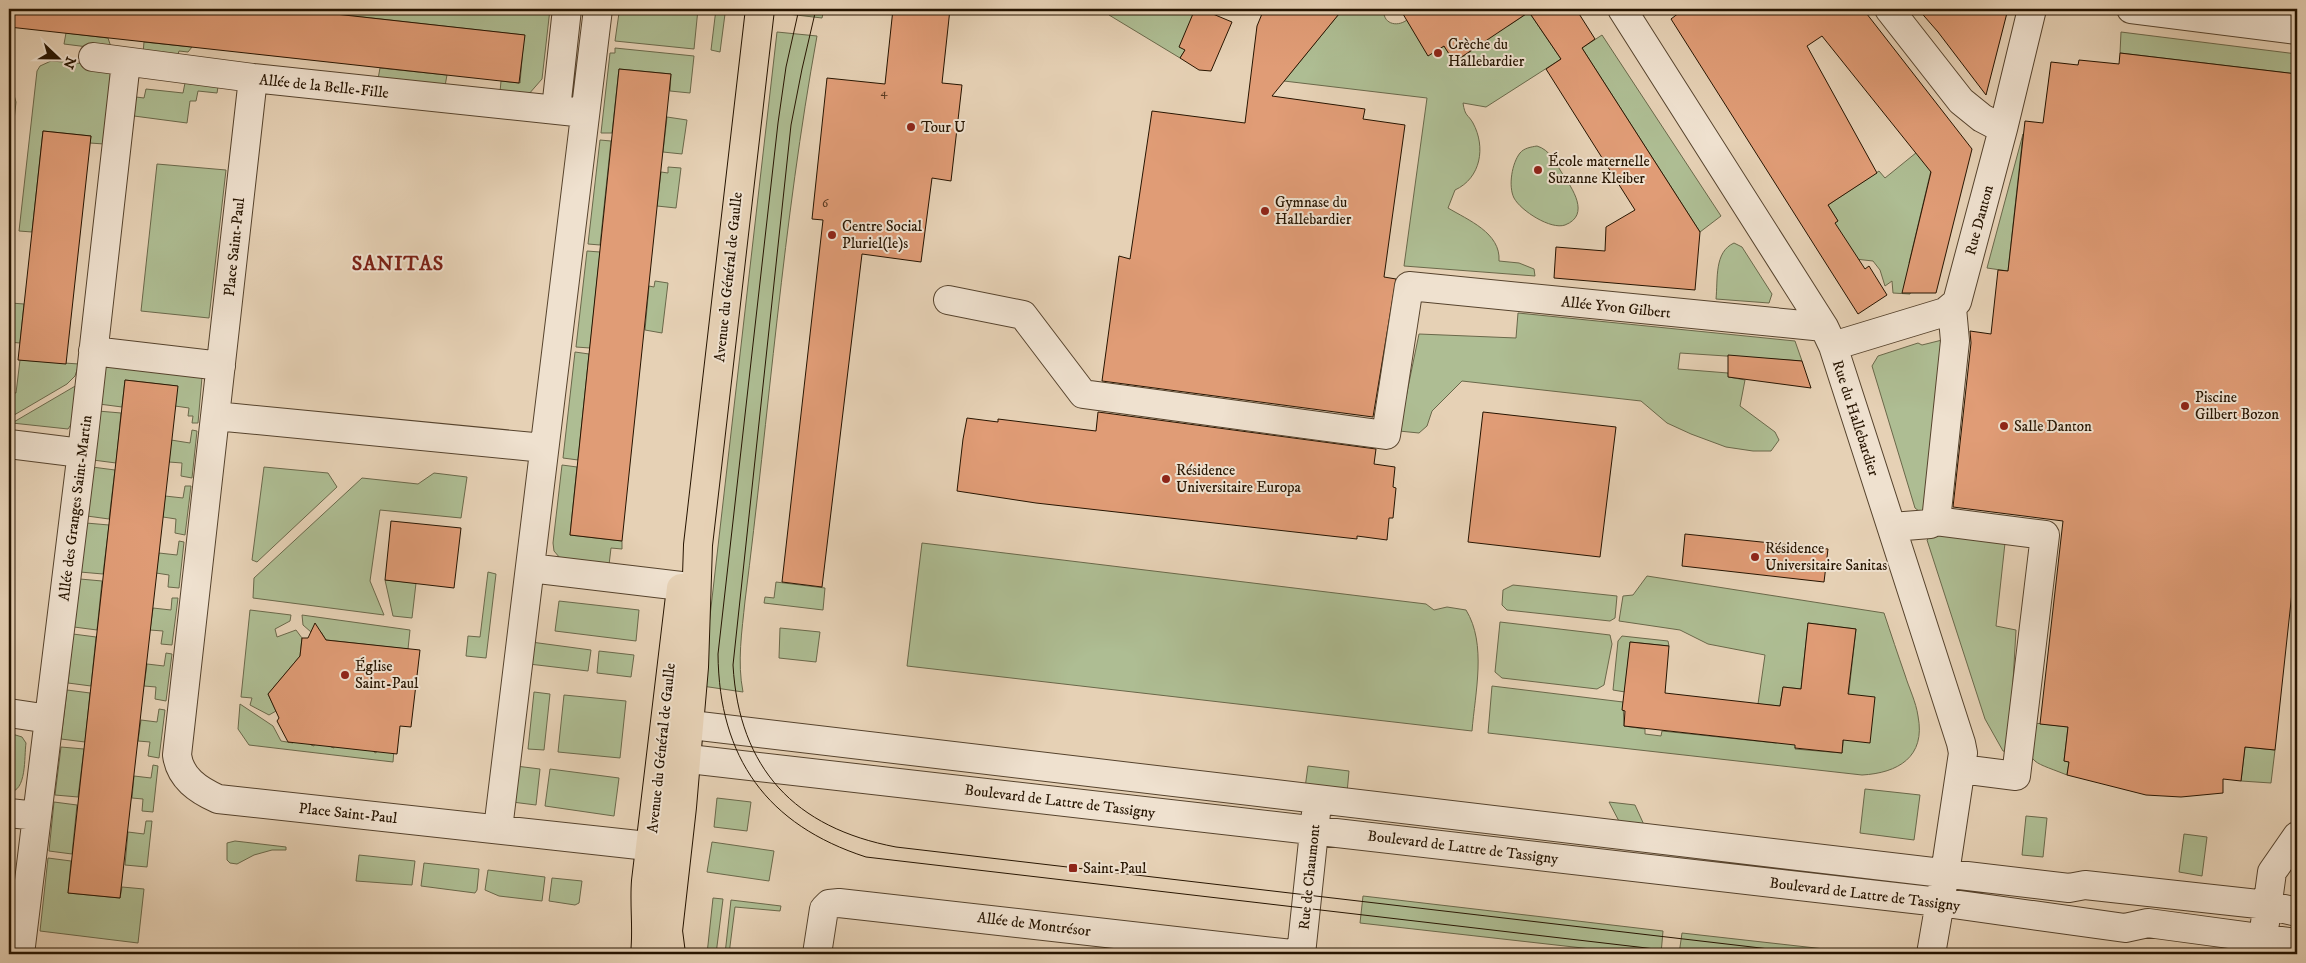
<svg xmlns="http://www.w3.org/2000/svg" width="2306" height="963" viewBox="0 0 2306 963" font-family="'IM FELL DW Pica',serif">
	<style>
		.green { fill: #aebd93; stroke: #6a684a }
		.building { fill: #e09c76; stroke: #261400 }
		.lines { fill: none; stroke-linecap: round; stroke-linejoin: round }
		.minor-casing { stroke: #56432d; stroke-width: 30 }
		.major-casing { stroke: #261400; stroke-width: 30 }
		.minor { stroke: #efe1cf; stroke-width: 28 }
		.major { stroke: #e6d1b5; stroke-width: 28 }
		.tram { stroke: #261400; stroke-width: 1 }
		.poi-dot { fill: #8f2418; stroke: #efe1cf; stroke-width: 2 }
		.labels { text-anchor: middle; stroke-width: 4; stroke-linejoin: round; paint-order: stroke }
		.number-label { font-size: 12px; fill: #54361e }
		.poi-label { font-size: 15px; fill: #261400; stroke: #efe1cf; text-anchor: start }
		.street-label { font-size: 15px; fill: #261400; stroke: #efe1cf }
		.district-label { font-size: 20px; font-weight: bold; letter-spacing: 1px; fill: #7a1f14; stroke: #efe1cf }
	</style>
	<rect width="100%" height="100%" fill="#e6d1b5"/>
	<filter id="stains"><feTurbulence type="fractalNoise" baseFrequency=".004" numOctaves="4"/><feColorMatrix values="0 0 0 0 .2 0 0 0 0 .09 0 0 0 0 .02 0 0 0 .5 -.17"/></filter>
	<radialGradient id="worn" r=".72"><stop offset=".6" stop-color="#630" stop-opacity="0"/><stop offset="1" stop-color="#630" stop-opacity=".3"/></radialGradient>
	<!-- green -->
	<path class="green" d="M290 9H550L542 79 528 95 500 92 501 81 520 83 524 35Z
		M624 9H698L694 49 615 41 619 13Z
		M716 9H723L725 14 720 52 711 50Z
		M780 9H824L822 18 779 13Z
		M1111 9H1191V11L1206 18 1180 58 1109 15Z
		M1343 9H1384C1382 23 1396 28 1407 20L1428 55 1444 46 1455 62 1474 49 1499 13 1508 26 1529 12 1561 59 1486 107 1463 103C1465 117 1468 114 1473 123 1486 147 1481 178 1455 190L1448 208C1468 220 1501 233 1499 261L1519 263 1534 269 1535 276 1404 266 1427 98 1284 81Z
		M777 32 817 36C783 223 769 413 745 601 742 631 737 662 743 692L702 686Z
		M2121 32 2297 54V74L2120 53Z
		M66 33 108 38 112 50 64 44Z
		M1602 35 1721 216 1700 232 1582 48Z
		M144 42 192 47 188 52 179 51 177 57 143 53Z
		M615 48 694 56 690 93 670 91 671 74 619 69 612 133H601L610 53H615Z
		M51 61 101 65 111 75 104 144 90 143 91 136 43 131 32 232 19 231 37 71 40 66Z
		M380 68 447 75 445 86 378 79Z
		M9 78 16 102 9 167Z
		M185 83 218 87 217 93 198 91 196 101H190L187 123 134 116 136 97 144 98 146 89 183 93Z
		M667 117 687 120 682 154 663 152Z
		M2023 134 2008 271 1987 268Z
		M600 140 611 141 600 245 588 244Z
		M1537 146C1550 150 1555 162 1562 173 1572 188 1591 215 1565 225 1551 230 1521 211 1514 198 1508 186 1512 163 1520 153 1524 148 1531 147 1537 146Z
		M1922 148 1933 162 1909 263 1918 266 1910 294 1893 293 1892 281 1885 286 1880 270 1873 261 1855 259 1811 238 1838 221 1828 205 1879 171 1885 178Z
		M157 164 226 170 209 318 141 311Z
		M668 167 681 168 676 208 657 206 661 172 668 173Z
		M1734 243 1742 247 1772 294 1769 303 1716 299C1718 279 1714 252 1734 243Z
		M587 251 600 252 590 348 576 347Z
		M655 281 668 283 662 333 645 330 649 286 654 287Z
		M11 303 24 304 20 343 9 342Z
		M1518 313 1795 341 1802 361 1680 353 1678 369 1728 373 1729 377 1745 380 1740 406 1775 432 1779 440 1771 451H1753L1726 447 1691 434 1667 423 1641 401 1462 381 1432 411 1427 426 1419 433 1399 431 1419 334 1516 338Z
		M1942 340 1928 518 1915 508 1872 366 1878 356 1918 343 1922 345Z
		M575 352 589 354 578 460 563 458Z
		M20 360 79 364 75 376 67 384 9 418V392L16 393Z
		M108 364 202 377 198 423H192L193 416H188L189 408 175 406 177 386 125 380 122 407 99 404 105 367Z
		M77 385 72 423 68 429 12 423Z
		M98 411 121 413 116 463 93 460Z
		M192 430 197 431 192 478 181 476 182 463 169 462 171 440 190 443Z
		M562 465 577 467 570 535 622 541V549L611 548 609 565 560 558 554 551 553 543Z
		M92 467 115 470 109 519 87 516Z
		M264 467 328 473 337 487 257 562 252 560Z
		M434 473 467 477 461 518 380 510 370 581 384 615 253 598 254 578 362 478 418 484Z
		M185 486H191L185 535 175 533 176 519 163 517 165 496 183 498Z
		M86 523 109 525 103 574 80 572Z
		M1934 533 2005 543 1996 626 2016 630 2013 682 2022 695 2010 753 2003 751 1985 719 1927 540Z
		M179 541 184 542 179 588 168 587 169 575 156 573 159 553 177 555Z
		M922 543 1426 604 1434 610 1447 607 1466 610C1487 644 1475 693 1472 731L907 666Z
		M488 572 496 574 486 658 466 656 468 636 480 637Z
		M1647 576 1884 613C1891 634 1898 655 1905 675 1909 688 1916 702 1918 716 1926 757 1898 773 1862 775L1488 733 1492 686 1623 702 1624 726 1645 729V734L1661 736 1662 731 1776 743 1797 735 1795 749 1842 753 1856 629 1808 623 1801 689 1783 687 1780 706 1758 704 1765 655 1708 644 1680 630 1619 621 1623 596 1633 595Z
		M80 579 102 581 97 630 74 627Z
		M385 580 416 583 412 618 393 616Z
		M776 582 825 588 823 610 764 603 765 597 774 598Z
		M1513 585 1617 596 1615 618 1610 621 1507 610 1502 605 1503 590Z
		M172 598H178L172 645 161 644 163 631 150 630 153 608 171 610Z
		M559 601 639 610 636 641 555 631Z
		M250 610 291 615 290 621 275 629 277 637 296 630 302 638 300 656 268 694 276 711 269 715 250 705 252 698 241 697Z
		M302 615 410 630 408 649 326 640 321 632H311L303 625Z
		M1500 622 1610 635 1612 644 1604 685 1597 689 1502 678 1495 672Z
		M780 628 820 632 816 662 779 658Z
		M73 634 96 637 91 686 68 683Z
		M1622 636 1668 641 1669 646 1630 642 1625 692 1613 690 1618 641Z
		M531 642 591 650 588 671 529 664Z
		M599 651 634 655 631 677 597 673Z
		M166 653 172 654 166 701 155 699 156 687 144 686 147 664 164 666Z
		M67 690 90 693 85 742 61 739Z
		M534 692 550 694 544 750 528 749Z
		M564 695 626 701 620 758 558 752Z
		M240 704 273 726 281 741 293 743 294 740 311 741V745L314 746 315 741 331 743V747L334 748 335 743 354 749 374 748V752L376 753 377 748 394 749 393 762 249 745 238 729Z
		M159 709 165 710 159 758 148 756 150 742 138 741 141 720 157 722Z
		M2026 722 2068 727 2064 761 2069 762 2067 775C2027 759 2030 766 2026 722Z
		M9 733 22 737 26 743C24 757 27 792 9 792Z
		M61 747 84 749 78 797 55 795Z
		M2245 747 2275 750 2271 783 2241 781Z
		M153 765 158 766 153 812 142 811 143 799 132 798 134 776 151 778Z
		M516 766 540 769 536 805 512 802Z
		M1308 766 1349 771 1347 793 1305 788Z
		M550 769 619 778 614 816 545 806Z
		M1865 789 1920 795 1914 840 1860 833Z
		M717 798 751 802 747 831 714 827Z
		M54 802 77 805 72 854 49 851Z
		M1609 802 1635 805 1645 827 1621 825Z
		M2026 816 2047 818 2043 857 2022 855Z
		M146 821H152L147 867 125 865 128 832 144 834Z
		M2184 834 2207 837 2202 876 2179 872Z
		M235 841 286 847V850H272L254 855 237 864 230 863 227 860V843Z
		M712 842 774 851 769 881 707 872Z
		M359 855 415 861 412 885 356 881Z
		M48 858 71 861 68 893 120 898 122 887 144 889 138 943 40 931Z
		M424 863 479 869 477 890 475 893 421 886Z
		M488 870 545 877 542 901 499 896 485 890Z
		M552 878 582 881 579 903 575 905 549 901Z
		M1363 896 1663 931 1661 954H1636L1360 923Z
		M713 898 723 899 716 954H707Z
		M731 900 781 906 780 911 735 907 729 954H725Z
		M1682 933 1869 954H1679Z"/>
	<!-- building -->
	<path class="building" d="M9 9H290L525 35 519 83 9 27Z
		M893 9H950L942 83 962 85 951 181 932 178 921 262 862 254 822 587 782 582 823 220 812 219 827 78 885 84Z
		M1195 9H1201L1232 22 1211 71 1199 70 1180 58 1185 50 1179 47Z
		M1264 9H1343L1272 96 1365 109 1363 119 1405 125 1384 277 1396 279 1373 417 1102 381 1119 256 1130 259 1152 111 1245 123 1257 26Z
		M1400 9H1576L1595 39 1582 48 1700 232 1695 290 1554 278 1556 247 1605 251 1606 227 1635 210 1546 69 1561 59 1529 12 1454 62 1444 46 1428 56Z
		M1684 9H1863L1972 149 1936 293H1902L1931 172 1822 36 1807 46 1877 173 1828 205 1838 221 1835 223 1865 269 1869 266 1887 295 1858 314 1671 19Z
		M1918 9H2008L1986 95 1938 32Z
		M2120 53 2297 74V546L2275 750 2245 747 2241 781 2223 779V793L2181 797 2146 795 2067 775 2069 762 2064 761 2068 727 2040 724 2063 521 1953 507 1971 343 1970 331 1991 334 1998 270 2008 271 2025 121 2043 123 2051 62 2078 65 2079 60 2119 64Z
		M619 69 671 74 622 541 570 535Z
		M43 131 91 136 66 364 18 360Z
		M1728 355 1802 361 1811 388 1728 377Z
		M125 380 178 386 120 898 68 893Z
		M1098 412 1376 449 1374 464 1395 467 1393 487 1396 488 1393 518H1389L1387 540 1357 536V539L1036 503 957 491 963 439 967 418 998 422V419L1096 431Z
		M1483 412 1616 427 1600 557 1468 542Z
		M391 521 461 528 454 588 385 580Z
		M1685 534 1828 549 1824 582 1682 566Z
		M315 623 326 640 420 650 411 727 400 726 397 754 288 742 277 721 279 718 268 694 300 656 302 638H308Z
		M1808 623 1856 629 1848 694 1875 697 1870 743 1843 740 1842 753 1795 748V745L1624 726 1625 711 1622 710 1630 642 1669 646 1665 693 1780 706 1783 687 1801 689Z"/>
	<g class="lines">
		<!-- minor casing -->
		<g class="minor-casing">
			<path id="minor" d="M1622 9 1824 327 1833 346 1961 743 1963 753 1945 873 1931 954
				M1889 9 1961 101 1982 118 2003 129
				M2131 9 2297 30
				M93 57 253 78 585 113
				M253 78 177 755C180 778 198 790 218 799L675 849
				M556 109 567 9
				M948 300 1023 315 1083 394 1386 435 1409 286 1824 327
				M1833 346 1945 312 1957 302 2003 129 2032 9
				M93 351 221 366
				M215 416 544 448
				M9 444 81 453
				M1936 521 1955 341 1952 308
				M1892 527 1930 524 1936 521 2045 535 2016 776 1961 769
				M530 568 681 586
				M9 713 49 719
				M666 722 2069 888 2085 885 2267 905 2297 912
				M663 756 1939 902 2125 928 2148 923 2297 943
				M9 813 37 816
				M498 829 598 9
				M2265 923 2272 872 2297 836
				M20 954 84 435 126 62
				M817 954 824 909 829 904 839 903 1292 954
				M1301 954 1316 813"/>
		</g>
		<!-- major casing -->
		<g class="major-casing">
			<path id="major" d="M645 954C648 930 644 905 646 881L681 588
				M671 954 668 931 682 807 694 667 698 545 760 9"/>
		</g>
		<!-- minor -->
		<use href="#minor" class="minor"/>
		<!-- major -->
		<use href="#major" class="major"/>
		<!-- tram -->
		<path class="tram" d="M799 9 786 67 778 123 718 654C719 758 767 825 866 857L1698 954
			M816 9 802 69 791 125 733 665C739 769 795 828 896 847L1812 954"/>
	</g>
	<!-- markers -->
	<g class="poi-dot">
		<circle cx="1438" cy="53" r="5"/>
		<circle cx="911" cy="127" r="5"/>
		<circle cx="1538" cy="170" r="5"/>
		<circle cx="1265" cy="211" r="5"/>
		<circle cx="832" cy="235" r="5"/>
		<circle cx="2185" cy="406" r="5"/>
		<circle cx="2004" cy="426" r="5"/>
		<circle cx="1166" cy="479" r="5"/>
		<circle cx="1755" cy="557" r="5"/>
		<circle cx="345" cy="675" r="5"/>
		<rect x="1068" y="863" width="10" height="10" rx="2.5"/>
	</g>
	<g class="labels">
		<!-- number labels -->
		<g class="number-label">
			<text x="884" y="96">4</text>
			<text x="825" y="207">6</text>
		</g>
		<!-- poi labels -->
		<g class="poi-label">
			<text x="1448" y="49">Crèche du<tspan x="1448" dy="17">Hallebardier</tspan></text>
			<text x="921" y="132">Tour U</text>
			<text x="1548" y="166">École maternelle<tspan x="1548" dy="17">Suzanne Kleiber</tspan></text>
			<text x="1275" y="207">Gymnase du<tspan x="1275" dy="17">Hallebardier</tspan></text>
			<text x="842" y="231">Centre Social<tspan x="842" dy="17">Pluriel(le)s</tspan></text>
			<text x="2195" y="402">Piscine<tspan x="2195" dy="17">Gilbert Bozon</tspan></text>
			<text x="2014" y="431">Salle Danton</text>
			<text x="1176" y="475">Résidence<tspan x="1176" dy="17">Universitaire Europa</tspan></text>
			<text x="1765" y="553">Résidence<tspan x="1765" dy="17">Universitaire Sanitas</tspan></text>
			<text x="355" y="671">Église<tspan x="355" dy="17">Saint-Paul</tspan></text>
			<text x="1083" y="873">Saint-Paul</text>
		</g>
		<!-- street labels -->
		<g class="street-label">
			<text transform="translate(324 86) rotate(6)" y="5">Allée de la Belle-Fille</text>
			<text transform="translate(1979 220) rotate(-75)" y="5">Rue Danton</text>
			<text transform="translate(234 247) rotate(-84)" y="5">Place Saint-Paul</text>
			<text transform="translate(728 277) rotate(-84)" y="5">Avenue du Général de Gaulle</text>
			<text transform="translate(1616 307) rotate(6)" y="5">Allée Yvon Gilbert</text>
			<text transform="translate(1856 418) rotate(72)" y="5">Rue du Hallebardier</text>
			<text transform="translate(75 508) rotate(-83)" y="5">Allée des Granges Saint-Martin</text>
			<text transform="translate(661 748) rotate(-84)" y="5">Avenue du Général de Gaulle</text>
			<text transform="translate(1060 801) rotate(7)" y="5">Boulevard de Lattre de Tassigny</text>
			<text transform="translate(348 813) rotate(6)" y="5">Place Saint-Paul</text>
			<text transform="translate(1463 847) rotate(7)" y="5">Boulevard de Lattre de Tassigny</text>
			<text transform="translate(1309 877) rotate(-84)" y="5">Rue de Chaumont</text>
			<text transform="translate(1865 894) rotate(7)" y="5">Boulevard de Lattre de Tassigny</text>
			<text transform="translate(1034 924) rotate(7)" y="5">Allée de Montrésor</text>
		</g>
		<!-- district labels -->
		<g class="district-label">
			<text x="398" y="270">SANITAS</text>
		</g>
	</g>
	<!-- margin -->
	<rect width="2306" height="963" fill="none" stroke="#e6d1b5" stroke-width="30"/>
	<rect x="10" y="10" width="2286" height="943" fill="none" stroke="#261400" stroke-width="2.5"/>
	<rect x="15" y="15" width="2276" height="933" fill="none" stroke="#261400"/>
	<!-- north arrow -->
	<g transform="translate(58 58) rotate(112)" stroke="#efe1cf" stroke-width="4" paint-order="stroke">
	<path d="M0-4L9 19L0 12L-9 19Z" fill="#261400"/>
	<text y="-8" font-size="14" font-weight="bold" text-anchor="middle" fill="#261400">N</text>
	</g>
	<rect width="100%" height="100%" filter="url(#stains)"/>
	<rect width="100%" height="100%" fill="url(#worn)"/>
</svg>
